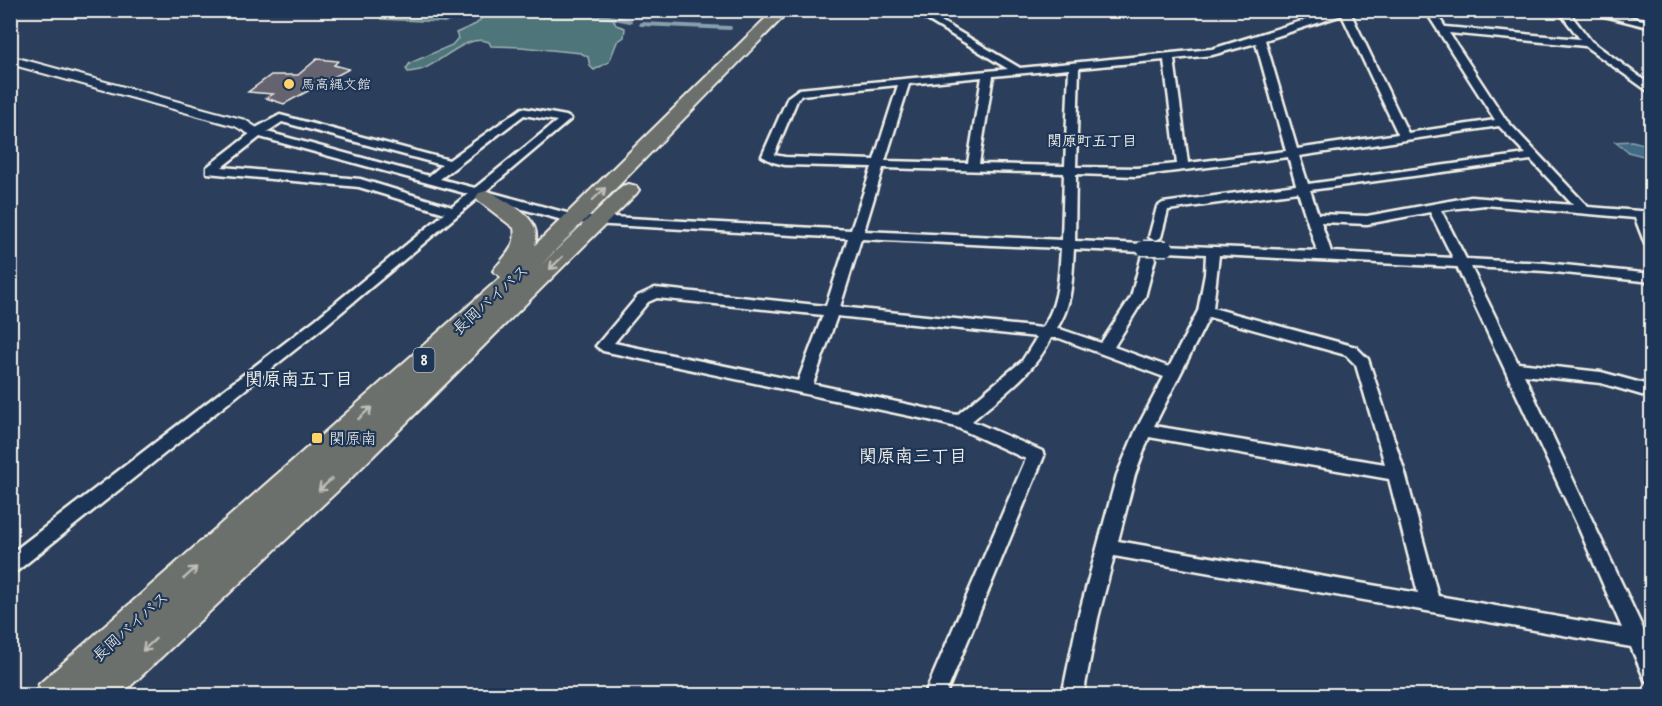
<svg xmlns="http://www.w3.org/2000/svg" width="1662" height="706" viewBox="0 0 1662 706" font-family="'Patrick Hand','Klee One',sans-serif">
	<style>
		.green { fill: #4d757a; stroke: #a0b3b1; stroke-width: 1.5 }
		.water { fill: #3f6a85; stroke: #87a0ad; stroke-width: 1.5 }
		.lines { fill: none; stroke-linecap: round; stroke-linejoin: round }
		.stream { stroke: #87a0ad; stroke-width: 4 }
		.building { fill: #656470; stroke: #f4f1e8; stroke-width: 1.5 }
		.street-casing { stroke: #f4f1e8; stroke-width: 5 }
		.secondary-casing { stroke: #f4f1e8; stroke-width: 4 }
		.highway-casing { stroke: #f4f1e8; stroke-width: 4 }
		.street { fill: #1d3557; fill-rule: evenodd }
		.secondary { fill: #1d3557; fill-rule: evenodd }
		.highway { fill: #6c706d; fill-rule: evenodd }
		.street-bridge-casing { stroke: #f4f1e8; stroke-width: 17; stroke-linecap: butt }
		.street-bridge { stroke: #1d3557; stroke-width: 14 }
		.oneway { stroke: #bebdb7 }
		.poi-dot { fill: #ffd166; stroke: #1d3557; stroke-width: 2 }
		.labels { text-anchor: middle; stroke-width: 4.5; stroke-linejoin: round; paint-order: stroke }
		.far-poi-label { font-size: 14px; fill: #f4f1e8; stroke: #1d3557; text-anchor: start }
		.far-neighbourhood-label { font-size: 15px; font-weight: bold; fill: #f4f1e8; stroke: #1d3557 }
		.shield { fill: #1d3557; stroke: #b4b9bc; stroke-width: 1.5 }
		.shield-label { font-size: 15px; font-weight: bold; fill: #f4f1e8 }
		.street-label { font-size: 16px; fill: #f4f1e8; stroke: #1d3557 }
		.poi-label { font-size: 16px; fill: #f4f1e8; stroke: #1d3557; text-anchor: start }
		.neighbourhood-label { font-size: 18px; font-weight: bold; fill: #f4f1e8; stroke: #1d3557 }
	</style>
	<rect width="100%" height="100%" fill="#2b3e5c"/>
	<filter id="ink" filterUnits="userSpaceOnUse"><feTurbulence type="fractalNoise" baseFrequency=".0167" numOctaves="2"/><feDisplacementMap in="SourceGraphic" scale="12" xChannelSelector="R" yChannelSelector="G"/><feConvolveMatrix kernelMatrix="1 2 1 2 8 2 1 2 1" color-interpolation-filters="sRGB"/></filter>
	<g filter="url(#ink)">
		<!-- green -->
		<path class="green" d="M382 11 555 10 613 19 616 25 625 28 624 37 617 42 609 62 594 70 590 66 588 57 581 53 521 47 491 46 489 42C467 33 442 62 423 69 418 71 413 71 408 72L406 69 410 63 452 45 458 38 456 33 476 24 481 19 479 16 472 15 445 22 381 19Z"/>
		<!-- water -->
		<path class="water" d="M1632 141 1651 146V158L1628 152 1615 142Z"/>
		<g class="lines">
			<!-- stream -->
			<path class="stream" d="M572 10 630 21
				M641 24 730 28"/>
		</g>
		<!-- building -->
		<path class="building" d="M317 59 338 61 334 65 349 69 284 104 266 98 273 94 248 92 271 75H298Z"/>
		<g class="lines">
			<!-- street casing -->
			<g class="street-casing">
				<path id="street" d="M911 10H922L1020 68 1212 49 1318 16 1339 10H1362L1351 14 1408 133 1495 120 1425 10H1434L1445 27 1580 39 1558 10H1567L1591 41 1652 86V94L1585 46 1449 33 1506 120 1588 207 1652 212V220L1649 219 1652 227V248L1645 244 1635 218 1485 205 1441 210 1466 259 1545 263 1652 274V282L1545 271 1471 267 1518 363 1601 372 1652 386V398L1601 383 1524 375 1644 631 1652 633V683L1645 680 1631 647 1114 556 1098 618 1083 696H1062L1078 618 1117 475 1136 430 1164 377 1059 338H1051C1034 374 1002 395 972 421L1042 451 1044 456 945 696H924L1026 459 956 427 929 420 603 351 596 346 638 296 655 288 826 306 848 238 573 223 479 197 326 325 17 571 10 573V554L316 319 445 213 359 187 207 173V167L251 133 252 130 280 115 449 160 522 108 566 116 571 119 486 191 574 215 851 230 872 167 785 165 773 162 762 156 788 97 799 89 1008 69ZM1342 15 1398 134 1297 149 1265 40ZM1256 43 1286 151 1188 163 1174 59 1212 55ZM1164 60 1177 164 1136 168 1076 167 1079 68ZM1069 69 1065 166 979 164 993 76ZM982 77 968 163 885 161 909 84ZM898 85 874 160 785 157 774 155 798 98 802 95ZM524 115 557 121 475 188 440 179ZM282 122 442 165 429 176 267 132ZM1499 126 1526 154 1308 184 1299 156ZM260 137 468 194 452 207 360 179 222 167ZM1288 157 1296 185 1163 203 1157 207 1149 237 1155 241 1161 237 1168 210 1298 192 1317 251 1162 245 1160 248 1167 252 1206 254 1205 274 1198 311 1169 367 1114 347 1145 297 1155 259 1153 256H1143L1141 259 1131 297 1101 343 1057 328C1073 304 1072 277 1074 249L1143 252 1150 248 1143 244 1075 241 1076 174 1136 176ZM1531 160 1573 205 1471 197 1367 216 1318 214 1310 190ZM883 168 1064 173 1062 240 864 231ZM1430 212 1453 258 1331 252 1321 222 1367 224ZM861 239 1061 248C1059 277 1059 304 1042 328L840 307ZM1219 255 1457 267 1577 524 1622 628 1438 596 1405 473 1368 359 1356 347 1213 308ZM657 298 823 315 798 381 614 343 648 302ZM837 316 1037 337 1022 361 957 415 813 384ZM1209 317 1346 355 1356 365 1385 464 1154 426ZM1149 437 1389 479 1418 593 1118 541 1135 475Z
					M1581 10H1599L1652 22V28Z"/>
			</g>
			<!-- secondary casing -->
			<g class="secondary-casing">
				<path id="secondary" d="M10 56 245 120 263 132 261 135H251L235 126 10 64Z"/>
			</g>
			<!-- highway casing -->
			<g class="highway-casing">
				<path id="highway" d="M774 10H790L541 265 622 186 629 184 636 186 639 190 636 194 347 482 120 696H34L39 684 501 277 493 271C503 257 518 247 514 228L479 201 476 197 479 193 486 191 493 193C512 206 543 218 535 245Z"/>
			</g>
			<!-- street -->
			<use href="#street" class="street"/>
			<!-- secondary -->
			<use href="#secondary" class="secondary"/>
			<!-- highway -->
			<use href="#highway" class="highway"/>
			<!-- street-bridge casing -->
			<g class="street-bridge-casing">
				<path id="street-bridge" d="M1143 248H1167"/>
			</g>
			<!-- street-bridge -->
			<use href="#street-bridge" class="street-bridge"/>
		</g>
		<!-- one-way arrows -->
		<defs><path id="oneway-shaft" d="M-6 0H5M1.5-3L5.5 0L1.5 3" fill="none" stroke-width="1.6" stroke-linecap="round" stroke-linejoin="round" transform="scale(1.5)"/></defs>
		<g class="oneway">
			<use href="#oneway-shaft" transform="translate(599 194) rotate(-44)"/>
			<use href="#oneway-shaft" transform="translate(556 263) rotate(136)"/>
			<use href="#oneway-shaft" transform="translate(365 413) rotate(-42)"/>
			<use href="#oneway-shaft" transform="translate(325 485) rotate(138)"/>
			<use href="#oneway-shaft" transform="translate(190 573) rotate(-42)"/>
			<use href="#oneway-shaft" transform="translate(149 645) rotate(137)"/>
		</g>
	</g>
	<!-- markers -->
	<g class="poi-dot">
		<circle cx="289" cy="84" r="6"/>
		<rect x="311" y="432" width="12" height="12" rx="3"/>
	</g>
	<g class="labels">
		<!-- far-poi labels -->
		<g class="far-poi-label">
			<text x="301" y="89">馬高縄文館</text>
		</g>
		<!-- far-neighbourhood labels -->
		<g class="far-neighbourhood-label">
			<text x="1092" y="146">関原町五丁目</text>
		</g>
		<!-- shield labels -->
		<rect class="shield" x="413.5" y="348" width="21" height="24" rx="4.5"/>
		<g class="shield-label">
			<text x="424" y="365">8</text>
		</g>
		<!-- street labels -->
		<g class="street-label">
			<text transform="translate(490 299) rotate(-42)" y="6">長岡バイパス</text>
			<text transform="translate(130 626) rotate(-42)" y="6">長岡バイパス</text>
		</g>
		<!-- poi labels -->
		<g class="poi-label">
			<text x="329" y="444">関原南</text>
		</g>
		<!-- neighbourhood labels -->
		<g class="neighbourhood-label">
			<text x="299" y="385">関原南五丁目</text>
			<text x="913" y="462">関原南三丁目</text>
		</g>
	</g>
	<!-- margin -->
	<rect width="1662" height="706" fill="none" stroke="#1d3557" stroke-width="36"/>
	<rect x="18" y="18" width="1626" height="670" fill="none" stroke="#f4f1e8" stroke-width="2" filter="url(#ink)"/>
</svg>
